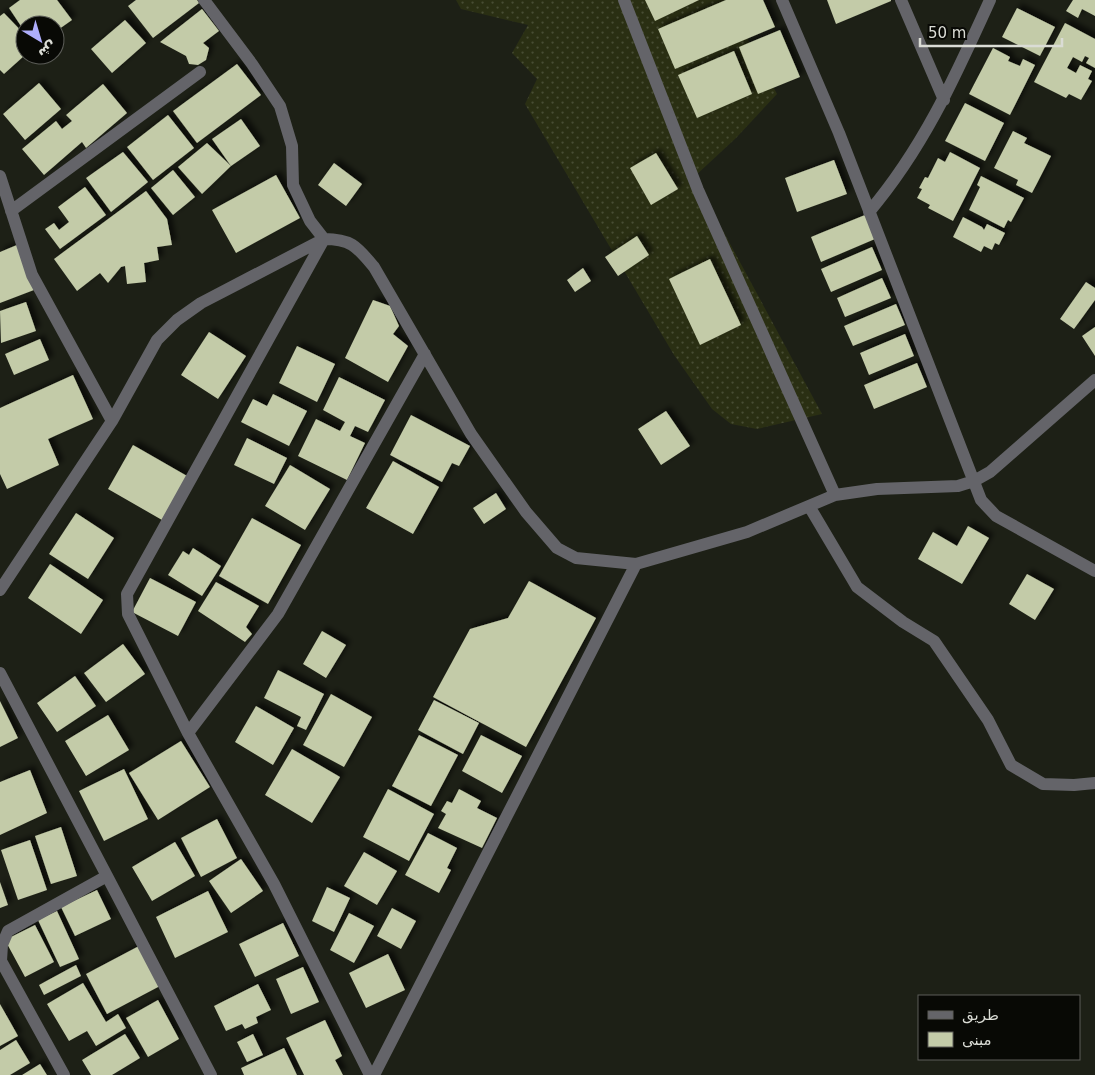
<svg xmlns="http://www.w3.org/2000/svg" width="1095" height="1075" viewBox="0 0 1095 1075" font-family="'DejaVu Sans',Cairo,sans-serif">
	<style>
		.grass { fill: url(#grass-dots) }
		.building { fill: #c3cba8; filter: url(#shadow) }
		.lines { fill: none; stroke-linecap: round; stroke-linejoin: round }
		.minor { stroke: #646469; stroke-width: 12 }
	</style>
	<defs>
		<pattern id="grass-dots" width="8" height="8" patternUnits="userSpaceOnUse" patternTransform="scale(1.25)"><rect width="8" height="8" fill="#2a2f13"/><path d="M2 2h.1M6 6h.1" fill="none" stroke="#484d34" stroke-width="1.8" stroke-linecap="round"/></pattern>
		<filter id="shadow"><feDropShadow dx="4.5" dy="-4.5" stdDeviation="2.5" flood-color="#0009"/></filter>
	</defs>
	<rect width="100%" height="100%" fill="#1d2016"/>
	<!-- grass -->
	<path class="grass" d="M456 0H727L777 94 736 138 694 177 822 414 757 429 731 424 712 409 674 355 525 104 537 79 512 53 528 25 461 9Z"/>
	<!-- building -->
	<path class="building" d="M20 0H57L72 20 55 32V25H25V32L9 8Z
		M136 0H197L199 3 153 38 128 6Z
		M645 0H699L655 21Z
		M726 0H763L775 27 675 69 658 29Z
		M827 0H891V1L836 24Z
		M1073 0H1095V16L1082 9 1078 18 1066 11Z
		M1017 8 1055 27 1040 56 1002 37Z
		M202 9 219 31 203 43 209 48 206 60 198 65 189 64 186 56 160 42Z
		M4 13 25 35V55L4 74 0 70V16Z
		M125 20 146 43 112 73 91 49Z
		M1065 23 1095 39V68L1086 63 1089 58 1085 56 1082 62 1073 57 1067 68 1076 73 1080 65 1092 71 1088 79 1092 81 1081 100 1069 94 1066 98 1034 82Z
		M780 30 800 77 758 94 739 47Z
		M993 48 1010 57 1008 61 1020 66 1023 59 1035 65 1010 115 969 94Z
		M734 51 752 94 697 118 678 75Z
		M237 64 261 95 197 143 173 111Z
		M39 83 61 109 25 140 3 114Z
		M103 84 127 113 86 148 82 142 44 175 22 149 56 121 62 129 72 121 66 115Z
		M965 103 1004 123 985 161 945 141Z
		M168 115 194 148 153 180 127 147Z
		M241 119 260 146 231 166 212 139Z
		M1013 131 1027 138 1024 143 1051 156 1032 193 1016 185 1018 180 994 168Z
		M207 143 231 166 202 194 178 167Z
		M123 152 148 182 111 212 86 178Z
		M950 152 980 168 953 221 928 208 930 205 917 198 922 189 919 188 925 177 928 178 938 158 945 162Z
		M656 153 678 189 651 205 630 168Z
		M834 160 847 194 797 212 785 178Z
		M334 163 362 184 346 206 318 185Z
		M173 170 195 197 173 215 151 188Z
		M276 175 300 218 236 253 212 210Z
		M981 176 1024 198 1011 222 1008 220 1004 228 969 210 980 187 977 185Z
		M85 187 106 215 60 249 45 229 54 223 59 230 69 222 58 207Z
		M146 191 167 219 172 245 157 247 159 260 144 263 146 282 127 284 125 266 121 267 108 283 100 273 77 291 54 259Z
		M865 215 875 239 821 262 811 237Z
		M963 217 982 227 984 230 987 224 1005 233 999 245 995 243 992 250 984 246 981 252 953 237Z
		M637 236 649 255 618 276 605 257Z
		M17 245 34 290 0 303V252Z
		M872 247 882 270 831 292 821 269Z
		M710 259 741 325 700 345 669 279Z
		M583 268 591 281 575 292 567 280Z
		M882 278 891 298 845 317 837 298Z
		M1086 282 1095 288V300L1074 329 1060 319Z
		M373 300 390 306 399 326 393 334 408 346 388 382 345 358Z
		M26 302 36 331 1 343 0 311Z
		M896 304 905 325 853 346 844 326Z
		M1095 327V356L1082 336Z
		M209 332 246 356 218 399 181 375Z
		M905 334 914 356 869 375 860 353Z
		M40 339 49 360 14 375 5 354Z
		M297 346 335 364 317 402 279 383Z
		M917 363 927 387 874 409 864 385Z
		M73 375 93 419 48 439 59 465 7 489 0 474V408Z
		M339 377 385 400 368 432 355 426 350 436 365 443 347 480 298 456 316 419 340 431 345 422 323 410Z
		M273 394 307 411 289 446 241 422 253 399 267 406Z
		M666 411 690 446 661 465 638 429Z
		M411 415 470 446 459 466 452 463 442 482 390 455Z
		M247 438 287 458 274 484 234 465Z
		M133 445 187 476 162 520 108 489Z
		M393 461 439 487 413 534 366 508Z
		M290 465 330 489 305 530 265 506Z
		M496 493 506 509 484 524 473 508Z
		M76 513 114 538 88 579 49 554Z
		M252 518 301 545 268 604 219 576Z
		M968 526 989 538 962 584 918 559 933 532 957 546Z
		M193 548 221 566 202 596 168 575 183 551 189 555Z
		M50 564 103 600 81 634 28 598Z
		M1027 574 1054 589 1035 620 1009 604Z
		M150 578 196 602 178 636 132 612Z
		M529 581 596 618 526 747 433 697 470 629 508 618Z
		M216 582 259 606 246 627 252 634 245 642 198 611Z
		M322 631 346 645 326 678 303 664Z
		M123 644 145 674 106 702 84 673Z
		M278 670 324 694 306 730 297 726 301 717 264 698Z
		M75 676 96 706 57 732 37 703Z
		M331 694 372 717 344 767 303 745Z
		M434 700 479 723 463 754 418 730Z
		M0 701 18 738 0 747Z
		M256 706 294 728 273 765 235 742Z
		M108 715 129 750 86 776 65 741Z
		M419 735 458 755 431 806 392 786Z
		M481 735 522 756 502 793 462 771Z
		M181 741 210 787 158 820 129 773Z
		M292 749 340 777 312 823 265 795Z
		M124 769 148 819 104 841 79 791Z
		M30 770 47 813 0 835V782Z
		M388 789 434 814 409 861 363 837Z
		M459 789 481 801 477 808 497 818 482 848 438 828 446 814 441 811 447 801 452 803Z
		M217 819 237 858 201 877 181 838Z
		M61 827 77 876 51 884 35 836Z
		M428 833 457 848 447 868 451 870 439 893 405 875Z
		M30 840 47 890 18 900 1 850Z
		M175 842 195 876 152 901 132 867Z
		M364 852 397 871 377 905 344 886Z
		M241 859 263 891 231 913 209 881Z
		M0 882 8 905 0 908Z
		M327 887 350 898 334 932 312 921Z
		M97 890 111 919 75 936 61 907Z
		M208 891 228 932 175 958 156 917Z
		M392 908 416 921 401 949 377 936Z
		M57 911 79 959 60 967 38 920Z
		M349 913 374 926 354 963 330 950Z
		M283 923 299 956 255 977 239 944Z
		M35 925 54 962 25 977 5 940Z
		M139 946 160 986 107 1014 86 974Z
		M388 954 405 990 366 1008 349 973Z
		M76 965 81 976 44 995 39 985Z
		M303 967 319 1002 291 1014 276 979Z
		M83 983 106 1022 118 1014 126 1028 96 1046 87 1031 69 1041 47 1004Z
		M258 984 271 1010 256 1017 258 1023 245 1029 242 1024 226 1031 214 1006Z
		M158 1000 179 1039 148 1057 126 1018Z
		M0 1004 18 1036 0 1046Z
		M325 1020 342 1056 335 1060 343 1075H304L286 1038Z
		M125 1034 140 1058 112 1075H91L82 1060Z
		M253 1034 263 1055 247 1062 237 1042Z
		M16 1040 30 1063 10 1075H0V1050Z
		M284 1048 297 1075H244L241 1068Z
		M40 1064 47 1075H22Z"/>
	<g class="lines">
		<!-- minor -->
		<path class="minor" d="M204 0 252 64 280 106 292 146 293 185 310 221 324 239 127 594 128 614 188 733 274 884 370 1075
			M624 0 698 190 835 495
			M782 0 839 133 981 500 996 516 1095 571
			M901 0 944 100
			M0 176 32 275 112 421
			M11 211 200 72
			M869 212C924 147 955 77 990 0
			M809 506 857 587 903 622 934 641 988 720 1011 765 1043 784 1074 785 1095 783
			M0 590 112 421 157 340 177 320 201 303 324 239C352 239 357 247 374 267L471 434 526 512 557 548 576 558 636 564 747 532 835 495 877 489 958 486 974 481 990 472 1095 380
			M0 673 107 876 8 931 2 945 1 961 64 1075
			M188 733 278 614 425 354
			M107 876 211 1075
			M374 1075 636 564"/>
	</g>
	<!-- legend -->
	<rect x="918" y="995" width="162" height="65" fill="#080905" stroke="#5c5d58"/>
	<rect x="928" y="1011" width="25" height="8" fill="#646469" stroke="#5c5d58"/>
	<text x="962" y="1020" font-size="15" fill="#dadcd5">طريق</text>
	<rect x="928" y="1032" width="25" height="15" fill="#c3cba8" stroke="#5c5d58"/>
	<text x="962" y="1045" font-size="15" fill="#dadcd5">مبنى</text>
	<!-- north arrow -->
	<g transform="translate(40 40) rotate(142)"><circle r="24" fill="#080905" stroke="#5c5d58"/>
	<path d="M0-4L9 19L0 12L-9 19Z" fill="#aeaefb"/>
	<text y="-8" font-size="14" font-weight="bold" text-anchor="middle" fill="#dadcd5">ش</text>
	</g>
	<!-- scale -->
	<path d="M920 38v8h142v-8" fill="none" stroke="#dadcd5" stroke-width="2.5"/>
	<text x="928" y="38" font-size="15" fill="#dadcd5" stroke="#080905" stroke-width="4" paint-order="stroke">50 m</text>
</svg>
